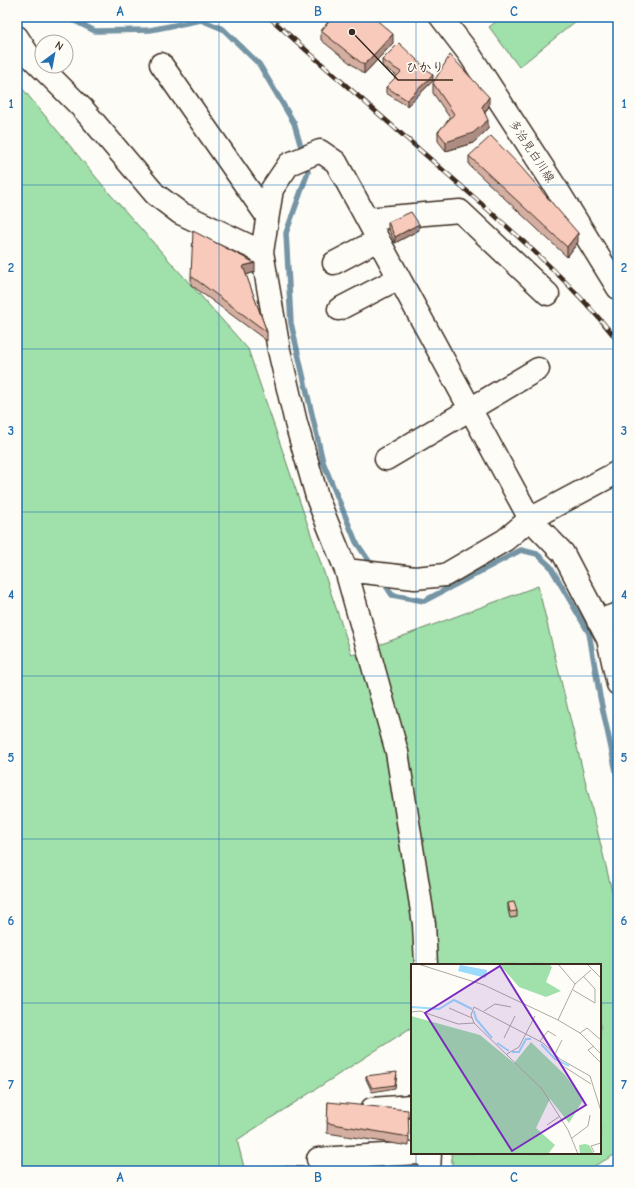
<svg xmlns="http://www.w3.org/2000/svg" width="635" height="1188" viewBox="0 0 635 1188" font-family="'Comic Neue','Klee One',sans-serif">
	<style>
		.green { fill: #9fe0ab; stroke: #6d8564 }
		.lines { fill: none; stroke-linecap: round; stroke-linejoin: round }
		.stream { stroke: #7594a4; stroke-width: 5.5 }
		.minor-casing { stroke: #3b2a1e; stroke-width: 25 }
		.primary-casing { stroke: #3b2a1e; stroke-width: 25 }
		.minor { stroke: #fdfcf7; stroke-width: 22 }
		.primary { stroke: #fdfcf7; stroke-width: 22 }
		.rail-casing { stroke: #3b2a1e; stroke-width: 4.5 }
		.rail { stroke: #fdfcf7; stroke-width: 3; stroke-dasharray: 9; stroke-linecap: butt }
		.wall { fill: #d4aea1; stroke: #3b2a1e }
		.shaded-wall { fill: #ad8d83; stroke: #3b2a1e }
		.building { fill: #f7cabb; stroke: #3b2a1e }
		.grid { fill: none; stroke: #1f6fb2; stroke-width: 1; stroke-opacity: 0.55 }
		.labels { text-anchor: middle; stroke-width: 3; stroke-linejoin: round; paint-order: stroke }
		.street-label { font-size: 12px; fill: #3b2a1e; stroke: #fdfcf7 }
		.inset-river { fill: none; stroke: #9bdbfd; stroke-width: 2 }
		.inset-road { fill: none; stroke: #afa8a0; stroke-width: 1 }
		.view { fill: #7b2cbf; fill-opacity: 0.15; stroke: #7b2cbf; stroke-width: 2 }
		.inset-edge { fill: none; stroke: #3b2a1e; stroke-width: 2 }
		.leader { fill: none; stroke: #3b2a1e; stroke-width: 1.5 }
		.callout-dot { fill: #3b2a1e; stroke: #fdfcf7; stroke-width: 1.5 }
		.callout-label { font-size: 13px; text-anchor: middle; font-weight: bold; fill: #3b2a1e; stroke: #fdfcf7; stroke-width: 3; stroke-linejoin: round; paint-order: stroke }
		.neatline { fill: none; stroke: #1f6fb2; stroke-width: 1.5 }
		.grid-label { font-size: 13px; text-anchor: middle; font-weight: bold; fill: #1f6fb2 }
	</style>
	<rect width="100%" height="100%" fill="#fdfcf7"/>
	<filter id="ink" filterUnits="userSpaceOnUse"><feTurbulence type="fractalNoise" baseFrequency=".025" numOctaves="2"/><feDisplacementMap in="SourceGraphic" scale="8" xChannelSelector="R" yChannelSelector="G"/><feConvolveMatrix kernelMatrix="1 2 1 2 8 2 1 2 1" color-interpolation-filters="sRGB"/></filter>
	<g filter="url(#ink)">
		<!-- green -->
		<path class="green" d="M502 17H581L519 67 489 27Z
			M17 82 110 194 248 349 352 655 538 586 618 916V1153L585 1171H453L451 1153H600V965H412V1027L237 1140 245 1171H17Z"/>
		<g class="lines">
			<!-- stream -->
			<path class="stream" d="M67 17 95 31 150 30 201 20 223 29 259 64 294 123 303 154
				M305 163 308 172 286 233 291 323 323 462 356 542 373 567
				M382 580 392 595 424 601 521 550 537 554 550 566 589 633 600 697 618 780"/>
			<!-- minor casing -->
			<g class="minor-casing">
				<path id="minor" d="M17 37 28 54 83 109 155 194 180 213 262 252
					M161 64 267 216
					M367 219 460 211 548 294
					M334 263 378 240
					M339 309 399 278
					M386 459 538 369
					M346 570 415 578 445 575 505 540 530 519 618 472
					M598 621 618 614
					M426 965 424 924 397 752 346 570 318 500 296 423 279 350 262 252 272 189 289 164 320 151 336 162 530 519 563 553 608 639 618 684
					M372 1109 412 1106
					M318 1159 418 1153
					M429 1171 430 1153"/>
			</g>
			<!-- primary casing -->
			<g class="primary-casing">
				<path id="primary" d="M441 17 470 55 560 194 618 288"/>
			</g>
			<!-- minor -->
			<use href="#minor" class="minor"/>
			<!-- primary -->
			<use href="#primary" class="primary"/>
			<!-- rail casing -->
			<g class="rail-casing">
				<path id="rail" d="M269 17C329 71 390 124 451 177 510 229 569 279 618 341"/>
			</g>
			<!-- rail -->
			<use href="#rail" class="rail"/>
		</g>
		<!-- wall -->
		<path class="wall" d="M322 17H373L393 43 364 74 321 40V31L328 22Z
			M382 60 433 81 407 106 386 93V87L397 76 382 66Z
			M433 83 489 106 485 113 488 129 473 143 446 151 438 141V132L450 118 433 93Z
			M469 156 578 242 567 257 469 165Z
			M388 222 419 230 395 243 388 228Z
			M255 272 246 275 267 332V341L191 285V276Z
			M508 903 517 911V917L510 918 508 909Z
			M397 1075 395 1088 372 1092 366 1079V1076Z
			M328 1102 409 1137V1146L327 1133Z"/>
		<!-- shaded-wall -->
		<path class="shaded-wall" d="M393 34V43L364 74V65Z
			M433 75V81L407 106V100Z
			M489 97V106L482 117V107Z
			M488 120V129L473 143 446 151V142Z
			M419 224V230L395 243V237Z
			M578 233V242L567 257V247Z
			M255 263V272L243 276V266Z"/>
		<!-- building -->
		<path class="building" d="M333 17H373L393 34 364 65 321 31Z
			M399 43 433 75 407 100 386 87 401 72 382 60Z
			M450 55 489 97 482 107 488 120 473 133 446 142 438 132 454 114 433 83Z
			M491 136 521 167 578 233 567 247 469 156Z
			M411 212 419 224 395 237 388 222Z
			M193 231 255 263 243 266 267 332 191 276Z
			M514 902 517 911 510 912 508 903Z
			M397 1072 395 1085 372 1088 366 1076Z
			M328 1102 408 1110 409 1137 327 1123Z
			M277 1166 315 1167 316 1171H278Z"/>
	</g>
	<!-- grid -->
	<path class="grid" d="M219 17V1171M416 17V965M17 185H618M17 349H618M17 512H618M17 676H618M17 839H618M17 1003H412M600 1003H618M416 1153V1171"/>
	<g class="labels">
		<!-- street labels -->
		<g class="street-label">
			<text transform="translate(532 151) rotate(57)" y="4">多治見白川線</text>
		</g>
	</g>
	<!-- overview -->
	<g transform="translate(411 964)">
		<rect width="190" height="190" fill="#fdfcf7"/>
		<path d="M88 0H138L141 3 135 18 150 27 135 33 108 23ZM0 52 69 71 103 99 120 78 154 111 172 136 158 159 139 135 125 164 144 181 137 190H0ZM174 180 178 181 183 190H169L168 181Z" fill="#9fe0ab"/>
		<path d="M49 1 76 6 75 14 47 7Z" fill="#9bdbfd"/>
		<path class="inset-river" d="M0 43 28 45 43 36 61 45M63 47 65 55 81 74M86 79 98 87M130 80 144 95 158 102M101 88H108L115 75H120"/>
		<path class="inset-road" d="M7 0 73 21 147 56 169 69 190 90M147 0 164 20M176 0 190 14M162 26 184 39V25L172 12M38 44 61 54M73 47 84 40 100 43M0 48 9 47 47 60 63 59M147 56 164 20 180 6M169 69 176 64 190 76M93 74 104 52M129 77 137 67 145 72M183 82 177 86 190 99M96 90 108 83 124 52M144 90 151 76M152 102 180 120M136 161 149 152M161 174 177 162 179 151M183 188 180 182 190 179M167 190 157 166 131 125 63 59 60 51 63 43 132 79 149 95 179 112 190 147"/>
		<path class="view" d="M89 2 175 141 101 187 14 49Z"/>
		<rect width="190" height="190" class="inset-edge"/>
	</g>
	<!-- callouts -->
	<path class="leader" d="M352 32L398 80H453"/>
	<circle class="callout-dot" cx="352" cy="32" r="4"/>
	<g class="callout-label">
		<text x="425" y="72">ひかり</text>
	</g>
	<!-- margin -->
	<rect width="635" height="1188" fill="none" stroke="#fdfcf7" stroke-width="44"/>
	<!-- north arrow -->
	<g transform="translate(54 54) rotate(32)"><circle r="19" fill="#fdfcf7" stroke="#afa8a0"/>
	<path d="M0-3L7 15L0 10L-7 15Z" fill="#1f6fb2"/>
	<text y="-6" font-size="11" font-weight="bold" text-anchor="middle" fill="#3b2a1e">N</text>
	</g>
	<rect x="22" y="22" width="591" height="1144" class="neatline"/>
	<g class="grid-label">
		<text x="120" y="16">A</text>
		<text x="318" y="16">B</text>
		<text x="514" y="16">C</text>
		<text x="11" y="108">1</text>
		<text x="624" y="108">1</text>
		<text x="11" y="272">2</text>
		<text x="624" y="272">2</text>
		<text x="11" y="435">3</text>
		<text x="624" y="435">3</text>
		<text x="11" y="599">4</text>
		<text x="624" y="599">4</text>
		<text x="11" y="762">5</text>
		<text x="624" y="762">5</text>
		<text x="11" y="925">6</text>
		<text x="624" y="925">6</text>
		<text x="11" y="1089">7</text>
		<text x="624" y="1089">7</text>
		<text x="120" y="1182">A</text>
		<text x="318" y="1182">B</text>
		<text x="514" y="1182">C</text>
	</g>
</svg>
